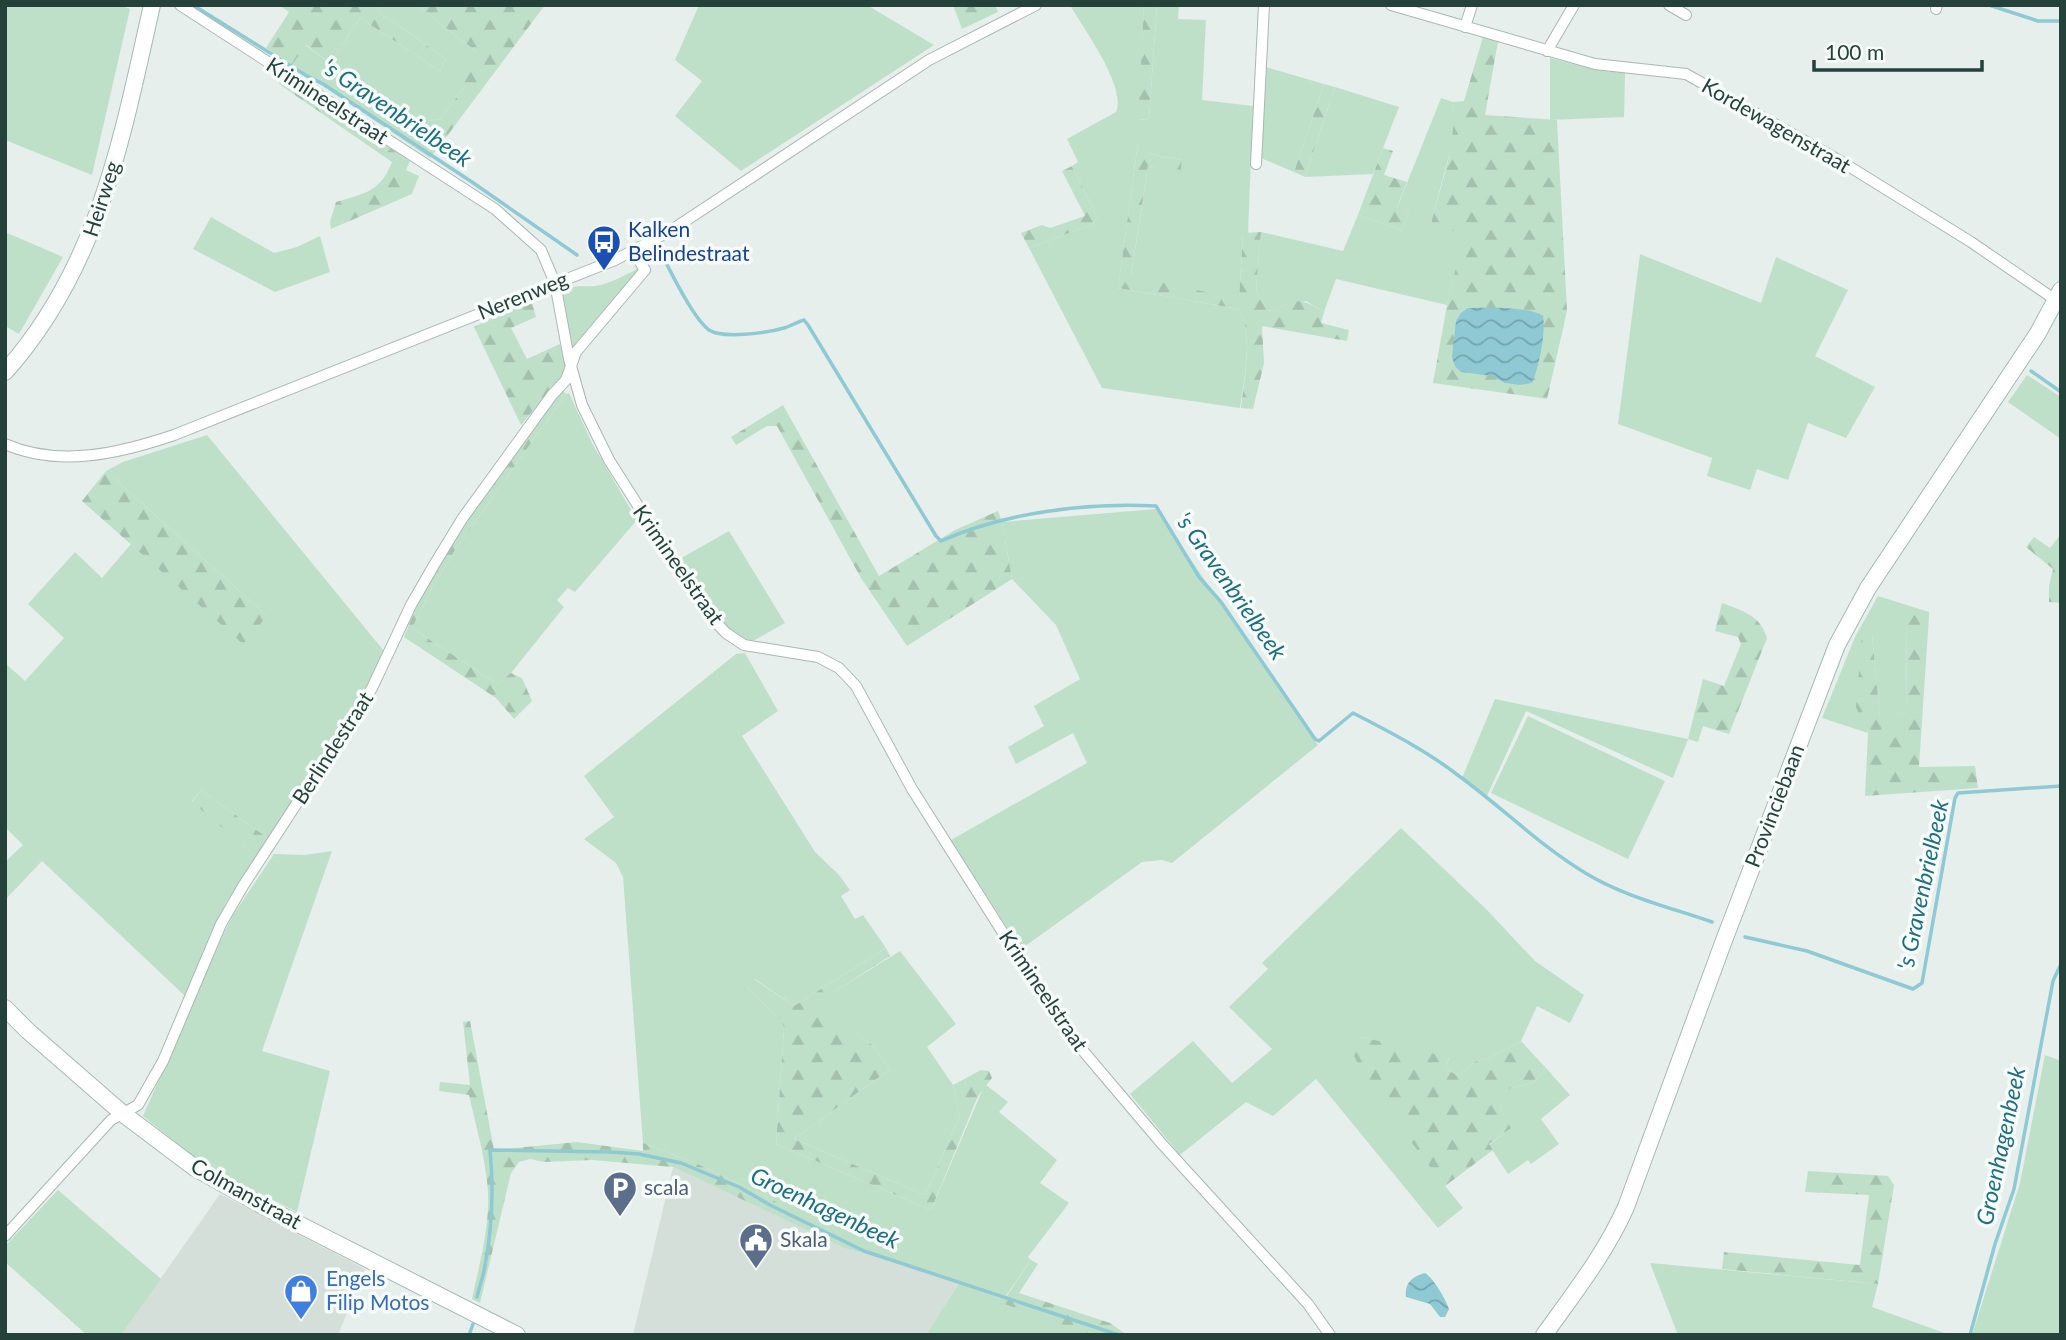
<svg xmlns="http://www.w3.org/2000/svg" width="2066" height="1340" viewBox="0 0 2066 1340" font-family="Lato,sans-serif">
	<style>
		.built { fill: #d4dfda }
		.green { fill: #bfe0c8 }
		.forest { fill: url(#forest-firs) }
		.water { fill: url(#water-waves) }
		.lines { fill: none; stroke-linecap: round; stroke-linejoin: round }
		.stream { stroke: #8ec9d4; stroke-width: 3.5 }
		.minor-casing { stroke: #a8b8b2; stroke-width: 12 }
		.secondary-casing { stroke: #a4bbb3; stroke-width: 18 }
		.minor { stroke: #fff; stroke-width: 10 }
		.secondary { stroke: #fff; stroke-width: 16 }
		.labels { text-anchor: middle; stroke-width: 7; stroke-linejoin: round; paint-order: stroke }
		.street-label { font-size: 21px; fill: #24423a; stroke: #f7fbf9 }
		.transit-label { font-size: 21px; fill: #164399; stroke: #f7fbf9; text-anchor: start }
		.service-label { font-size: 21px; fill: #4e5e75; stroke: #f7fbf9; text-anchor: start }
		.shop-label { font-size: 21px; fill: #366cbe; stroke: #f7fbf9; text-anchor: start }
		.water-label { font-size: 23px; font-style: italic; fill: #1c6f80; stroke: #f7fbf9 }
	</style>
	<defs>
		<pattern id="forest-firs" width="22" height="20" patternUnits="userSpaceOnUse" patternTransform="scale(1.75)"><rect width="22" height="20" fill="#bfe0c8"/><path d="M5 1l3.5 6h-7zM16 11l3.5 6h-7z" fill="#a4c1ad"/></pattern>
		<pattern id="water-waves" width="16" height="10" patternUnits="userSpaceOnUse" patternTransform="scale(1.75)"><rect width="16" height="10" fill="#8ec9d4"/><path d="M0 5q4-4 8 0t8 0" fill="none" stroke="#74a5ad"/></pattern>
	</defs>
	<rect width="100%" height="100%" fill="#e6efeb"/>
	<!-- built -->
	<path class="built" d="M673 1167 846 1248 961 1283 926 1335H633Z
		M220 1194 365 1269 338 1335H121Z"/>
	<!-- green -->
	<path class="green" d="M5 5H121L130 9 92 175 5 140Z
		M382 5H416L477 52 466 85 440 119 427 121 428 135 441 144 430 158 292 65 305 45 330 63 360 18 440 71 446 59 378 11Z
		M699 5H867L934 45 741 171 675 116 702 81 675 60Z
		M1070 5H1144L1139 120 1149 119 1157 5H1179L1178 19 1206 20 1202 100 1253 106 1248 233 1243 234 1239 300 1131 277 1148 166 1181 169 1182 160 1150 154V142H1138L1118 288 1239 309C1254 334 1244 379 1240 408L1102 388 1029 248 1093 224 1097 217 1072 166 1078 162 1067 139 1116 112C1127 87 1083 28 1070 5Z
		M1550 58 1596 70 1625 73 1624 117 1550 120Z
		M1266 67 1324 84 1294 172 1261 158Z
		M1335 87 1399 107 1373 174 1305 177Z
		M1441 98 1453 102 1455 122 1453 140 1431 223 1465 234 1447 305 1336 279 1324 312 1306 301 1284 305 1274 311 1268 310 1256 291 1261 232 1343 251 1358 215 1402 230 1409 212 1397 208Z
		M211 217 274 253 297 247 320 236 330 272 275 292 193 249Z
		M5 232 63 257 19 334 5 326Z
		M1640 254 1761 303 1776 257 1848 290 1815 356 1875 387 1846 438 1808 423 1788 480 1757 469 1750 490 1707 476 1712 458 1618 424Z
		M639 268 640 271 573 352 561 291C576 284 580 287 595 286 610 284 625 275 639 268Z
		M2027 375 2061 397V439L2008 402Z
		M569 393 593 445 637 520 575 592 568 588 557 600 564 607 511 673 497 684 412 628 432 588 455 550 566 394Z
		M207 435 384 651 370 680 269 839 201 790 192 801 257 857 225 904 185 996 42 861 5 900V862L23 845 5 827V663L25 681 64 638 28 604 75 552 102 578 131 544 243 643 266 615 106 471 123 462Z
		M1156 509 1318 745 1172 863 1162 860 1142 862 1024 947 1017 943 951 840 1087 763 1073 733 1016 764 1008 747 1044 726 1034 706 1080 679 1056 625 1012 579 1002 522Z
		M729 531 785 623 753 641C717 632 698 589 678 560Z
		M1878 596 1929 612V616H1907L1906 712 1880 719 1872 635 1857 707 1868 733 1822 718 1855 637Z
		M745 653 778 711 742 736 815 852 839 875 850 890 841 896 855 919 863 915 886 948 794 1006 755 979 747 988 781 1020 784 1028 776 1144 931 1210 985 1084 1008 1102 999 1112 1057 1160 1040 1183 1069 1203 1028 1257 1031 1260 1005 1297 1092 1335H926L960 1282 845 1248 775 1215 781 1204 700 1165 643 1143 623 877 616 863 584 839 614 817 584 776 736 654Z
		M1495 699 1688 739 1673 778 1526 711 1486 798 1462 778Z
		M1528 716 1665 781 1628 859 1491 793Z
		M1401 828 1487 910 1535 961 1584 995 1570 1023 1537 1006 1521 1041 1492 1057 1474 1062 1458 1076 1445 1068 1449 1058 1362 1037 1445 1186 1463 1208 1438 1228 1316 1079 1273 1116 1246 1102 1180 1155 1130 1094 1193 1041 1232 1083 1272 1049 1229 1007 1268 969 1262 963Z
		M332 851 262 1051 330 1071 297 1212 217 1172 190 1154 143 1116 221 939 233 915 274 854 305 855Z
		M900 951 956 1024 927 1047 953 1085 960 1116 925 1195 794 1139 889 1070 875 1047 816 1003Z
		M2045 1055 2061 1061V1335H1972L2020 1183Z
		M1546 1068 1570 1095 1541 1119 1559 1144 1531 1164 1528 1160 1508 1174 1489 1145 1510 1128 1501 1110 1502 1093 1511 1088 1533 1083Z
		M58 1190 161 1279 121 1335H87L5 1262V1246Z
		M1650 1263 1878 1284 1872 1307 1950 1335H1678Z"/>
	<!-- forest -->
	<path class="forest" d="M279 5H382L378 11 446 59 440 71 360 18 330 63 306 45 292 65 266 48 289 12Z
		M416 5H545L441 144 421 127 427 121 440 119 466 85 457 77 477 52Z
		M953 5H995L998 12 962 29Z
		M1144 5H1157L1149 119 1138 120Z
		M1483 37 1498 41 1485 115 1557 120 1567 311 1547 399 1433 383 1447 305 1464 234 1431 224C1441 184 1457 143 1453 102L1464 101Z
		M282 78 410 161 406 170 419 176 412 194 331 229 330 222 336 202C366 193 380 192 392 162L279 84Z
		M1324 84 1335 87 1305 177 1294 172Z
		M1138 142H1150V154L1182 160 1181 170 1148 166 1131 276 1239 299 1243 233 1261 232 1256 291 1268 310 1274 311C1297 297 1302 299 1324 312L1321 323 1349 330 1347 341 1262 326 1264 363 1253 409 1241 408C1244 379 1254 334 1239 309L1118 288Z
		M1383 148 1393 151 1384 175 1407 182 1397 207 1409 212 1402 230 1358 215Z
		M1072 166 1097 217 1093 224 1029 248 1021 233 1042 225 1050 228 1085 216 1062 171Z
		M531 299 536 317 511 328 527 359 560 344 568 369 521 425 474 327Z
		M562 390 566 394 455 550 432 588 412 628 497 684 511 673 522 678 532 701 514 719 496 698 404 637C439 545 505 468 562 390Z
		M783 405 879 576 955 530 998 511 1002 522 1012 579 907 646 861 578 777 426H767L736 445 731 437Z
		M106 471 267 616 243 644 82 501Z
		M2061 534V603L2049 602V586L2053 569 2026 547 2034 537 2050 548Z
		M1722 603C1743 611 1760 615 1767 638L1729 734 1703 726 1698 742 1688 739 1703 679 1724 686 1741 644 1738 637 1715 631Z
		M1907 615 1929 616 1919 767 1975 766 1978 788 1865 796 1868 733 1856 707 1862 634 1866 632 1872 635 1880 718 1906 712Z
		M201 790 269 839 257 857 192 802Z
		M886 948 890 956 817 1003 875 1047 889 1070 794 1139 925 1195 960 1116 953 1085 981 1070 989 1071 992 1078 978 1096 931 1210 776 1144 784 1028 781 1020 747 988 754 979 794 1006Z
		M470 1021 494 1150 577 1142 643 1151V1143L700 1165 781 1204 775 1215 673 1167 592 1160 544 1162 530 1159 519 1162 511 1173 480 1303 472 1299C480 1261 492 1220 487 1181 484 1152 475 1123 469 1095L439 1091 440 1082 470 1085 463 1022Z
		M1362 1037 1449 1057 1445 1068 1458 1076 1474 1062 1492 1057 1521 1041 1546 1068 1533 1083 1511 1088 1503 1093 1501 1110 1511 1128 1489 1144 1493 1150 1445 1186 1369 1087 1350 1047Z
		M1808 1171 1888 1176 1894 1185 1878 1284 1722 1269 1724 1252 1860 1265 1869 1195 1805 1192Z
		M1031 1260 1038 1264 1019 1293 1110 1323 1127 1335H1092L1002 1303Z"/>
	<!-- water -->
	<path class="water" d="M1468 308C1487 308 1529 306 1543 316 1546 333 1539 367 1532 383L1520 385 1505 383 1492 376 1461 372 1455 366 1452 357 1456 321 1461 313Z
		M1425 1273C1434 1279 1445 1298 1449 1309L1445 1317H1440L1430 1304 1406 1297C1404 1283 1413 1276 1425 1273Z"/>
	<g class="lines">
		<!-- stream -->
		<path class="stream" d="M193 5 307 76 323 84 472 182 577 255
			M1989 5 2038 21H2061
			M665 261C674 278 694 319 709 330 723 339 767 333 784 328 791 326 797 322 804 320L808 325 936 536 941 541C1003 513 1088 502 1156 506L1199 577 1221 602 1315 739 1319 741 1353 713C1390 732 1427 751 1459 776 1503 808 1540 846 1587 874 1623 896 1672 908 1712 922
			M2031 371 2061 392
			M1745 937 1807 951 1913 989 1922 983 1955 798 1958 793 2061 786
			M477 1297C479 1288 482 1280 484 1271 492 1231 494 1190 490 1150L610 1152 639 1154 681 1163 739 1187 770 1205 864 1251 1119 1335
			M469 1335 473 1324
			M1970 1335 1995 1244 2014 1189 2053 981 2061 964"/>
		<!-- minor casing -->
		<g class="minor-casing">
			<path id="minor" d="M180 5 495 209 541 250 555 283 569 359 582 405 609 460 705 611 726 633 744 645 818 657 839 668 856 686 912 789 1062 1026 1162 1144 1308 1304 1330 1335
				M1391 5 1595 64 1686 74 1842 162 1971 242 2060 303
				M1669 5 1686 15
				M1936 9 1937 5
				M1465 27 1472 5
				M1547 51 1574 5
				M1256 164 1264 5
				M5 444C60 468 121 453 174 435L615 260 670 231 929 60 1036 5
				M5 1236 111 1120 138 1105 163 1061 221 924 243 886 372 688 411 605 434 565 462 519 552 395 566 380 576 352 645 270 633 251"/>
		</g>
		<!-- secondary casing -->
		<g class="secondary-casing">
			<path id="secondary" d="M5 372C99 267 122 138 152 5
				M5 1008 28 1031 122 1113 195 1168 261 1205 517 1335
				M1544 1335C1574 1293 1605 1254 1626 1207L1723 943 1837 645 1868 588 2038 333 2061 290"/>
		</g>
		<!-- minor -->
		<use href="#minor" class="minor"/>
		<!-- secondary -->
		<use href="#secondary" class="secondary"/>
	</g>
	<!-- icons -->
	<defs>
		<g id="bus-pin" transform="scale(1.75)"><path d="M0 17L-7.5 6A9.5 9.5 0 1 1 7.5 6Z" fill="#1a4fb4" stroke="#f7fbf9"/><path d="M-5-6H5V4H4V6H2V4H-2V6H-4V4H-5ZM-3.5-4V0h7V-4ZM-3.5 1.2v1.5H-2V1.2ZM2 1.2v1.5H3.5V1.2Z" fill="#fff"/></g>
		<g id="parking-pin" transform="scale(1.75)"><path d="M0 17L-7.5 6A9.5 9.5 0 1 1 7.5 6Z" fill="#5c6f8a" stroke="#f7fbf9"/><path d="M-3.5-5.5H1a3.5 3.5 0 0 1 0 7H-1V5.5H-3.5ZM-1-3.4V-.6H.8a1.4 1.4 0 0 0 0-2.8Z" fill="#fff"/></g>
		<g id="civic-pin" transform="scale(1.75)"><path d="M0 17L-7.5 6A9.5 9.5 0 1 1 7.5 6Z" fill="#5c6f8a" stroke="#f7fbf9"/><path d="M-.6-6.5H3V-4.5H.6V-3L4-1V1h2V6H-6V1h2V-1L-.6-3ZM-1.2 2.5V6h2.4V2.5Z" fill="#fff"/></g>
		<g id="shop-pin" transform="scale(1.75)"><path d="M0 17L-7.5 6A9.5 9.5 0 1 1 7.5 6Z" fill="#3f7fe0" stroke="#f7fbf9"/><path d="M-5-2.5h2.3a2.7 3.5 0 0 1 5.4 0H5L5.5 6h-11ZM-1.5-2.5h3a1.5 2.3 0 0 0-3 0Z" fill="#fff"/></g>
	</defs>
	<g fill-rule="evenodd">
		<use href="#bus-pin" x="604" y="242"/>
		<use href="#parking-pin" x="620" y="1188"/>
		<use href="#civic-pin" x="756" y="1240"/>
		<use href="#shop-pin" x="301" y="1291"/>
	</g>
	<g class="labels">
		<!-- street labels -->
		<g class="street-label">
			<text transform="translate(327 101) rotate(33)" y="7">Krimineelstraat</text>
			<text transform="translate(1776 126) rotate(30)" y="7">Kordewagenstraat</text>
			<text transform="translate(102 199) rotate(-72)" y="7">Heirweg</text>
			<text transform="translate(523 296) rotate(-22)" y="7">Nerenweg</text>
			<text transform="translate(678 565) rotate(55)" y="7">Krimineelstraat</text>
			<text transform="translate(333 748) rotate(-57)" y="7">Berlindestraat</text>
			<text transform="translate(1775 806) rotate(-69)" y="7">Provinciebaan</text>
			<text transform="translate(1043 991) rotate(56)" y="7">Krimineelstraat</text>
			<text transform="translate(246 1194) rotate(29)" y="7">Colmanstraat</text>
		</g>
		<!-- transit labels -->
		<g class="transit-label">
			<text x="628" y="237">Kalken<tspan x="628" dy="24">Belindestraat</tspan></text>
		</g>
		<!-- service labels -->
		<g class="service-label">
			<text x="644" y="1195">scala</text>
			<text x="780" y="1247">Skala</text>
		</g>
		<!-- shop labels -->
		<g class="shop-label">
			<text x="326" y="1286">Engels<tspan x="326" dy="24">Filip Motos</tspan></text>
		</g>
		<!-- water labels -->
		<g class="water-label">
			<text transform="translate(397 113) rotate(34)" y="8">'s Gravenbrielbeek</text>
			<text transform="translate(1231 586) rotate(55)" y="8">'s Gravenbrielbeek</text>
			<text transform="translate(1923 885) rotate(-78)" y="8">'s Gravenbrielbeek</text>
			<text transform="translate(2001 1146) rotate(-78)" y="8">Groenhagenbeek</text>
			<text transform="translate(825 1208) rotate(25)" y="8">Groenhagenbeek</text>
		</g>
	</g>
	<!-- border -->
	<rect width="2066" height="1340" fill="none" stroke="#24423a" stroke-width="14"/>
	<!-- scale -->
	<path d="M1814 60v10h168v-10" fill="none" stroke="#24423a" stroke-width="3.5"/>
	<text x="1825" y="60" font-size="21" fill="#24423a" stroke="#f7fbf9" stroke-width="5" paint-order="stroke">100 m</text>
</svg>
